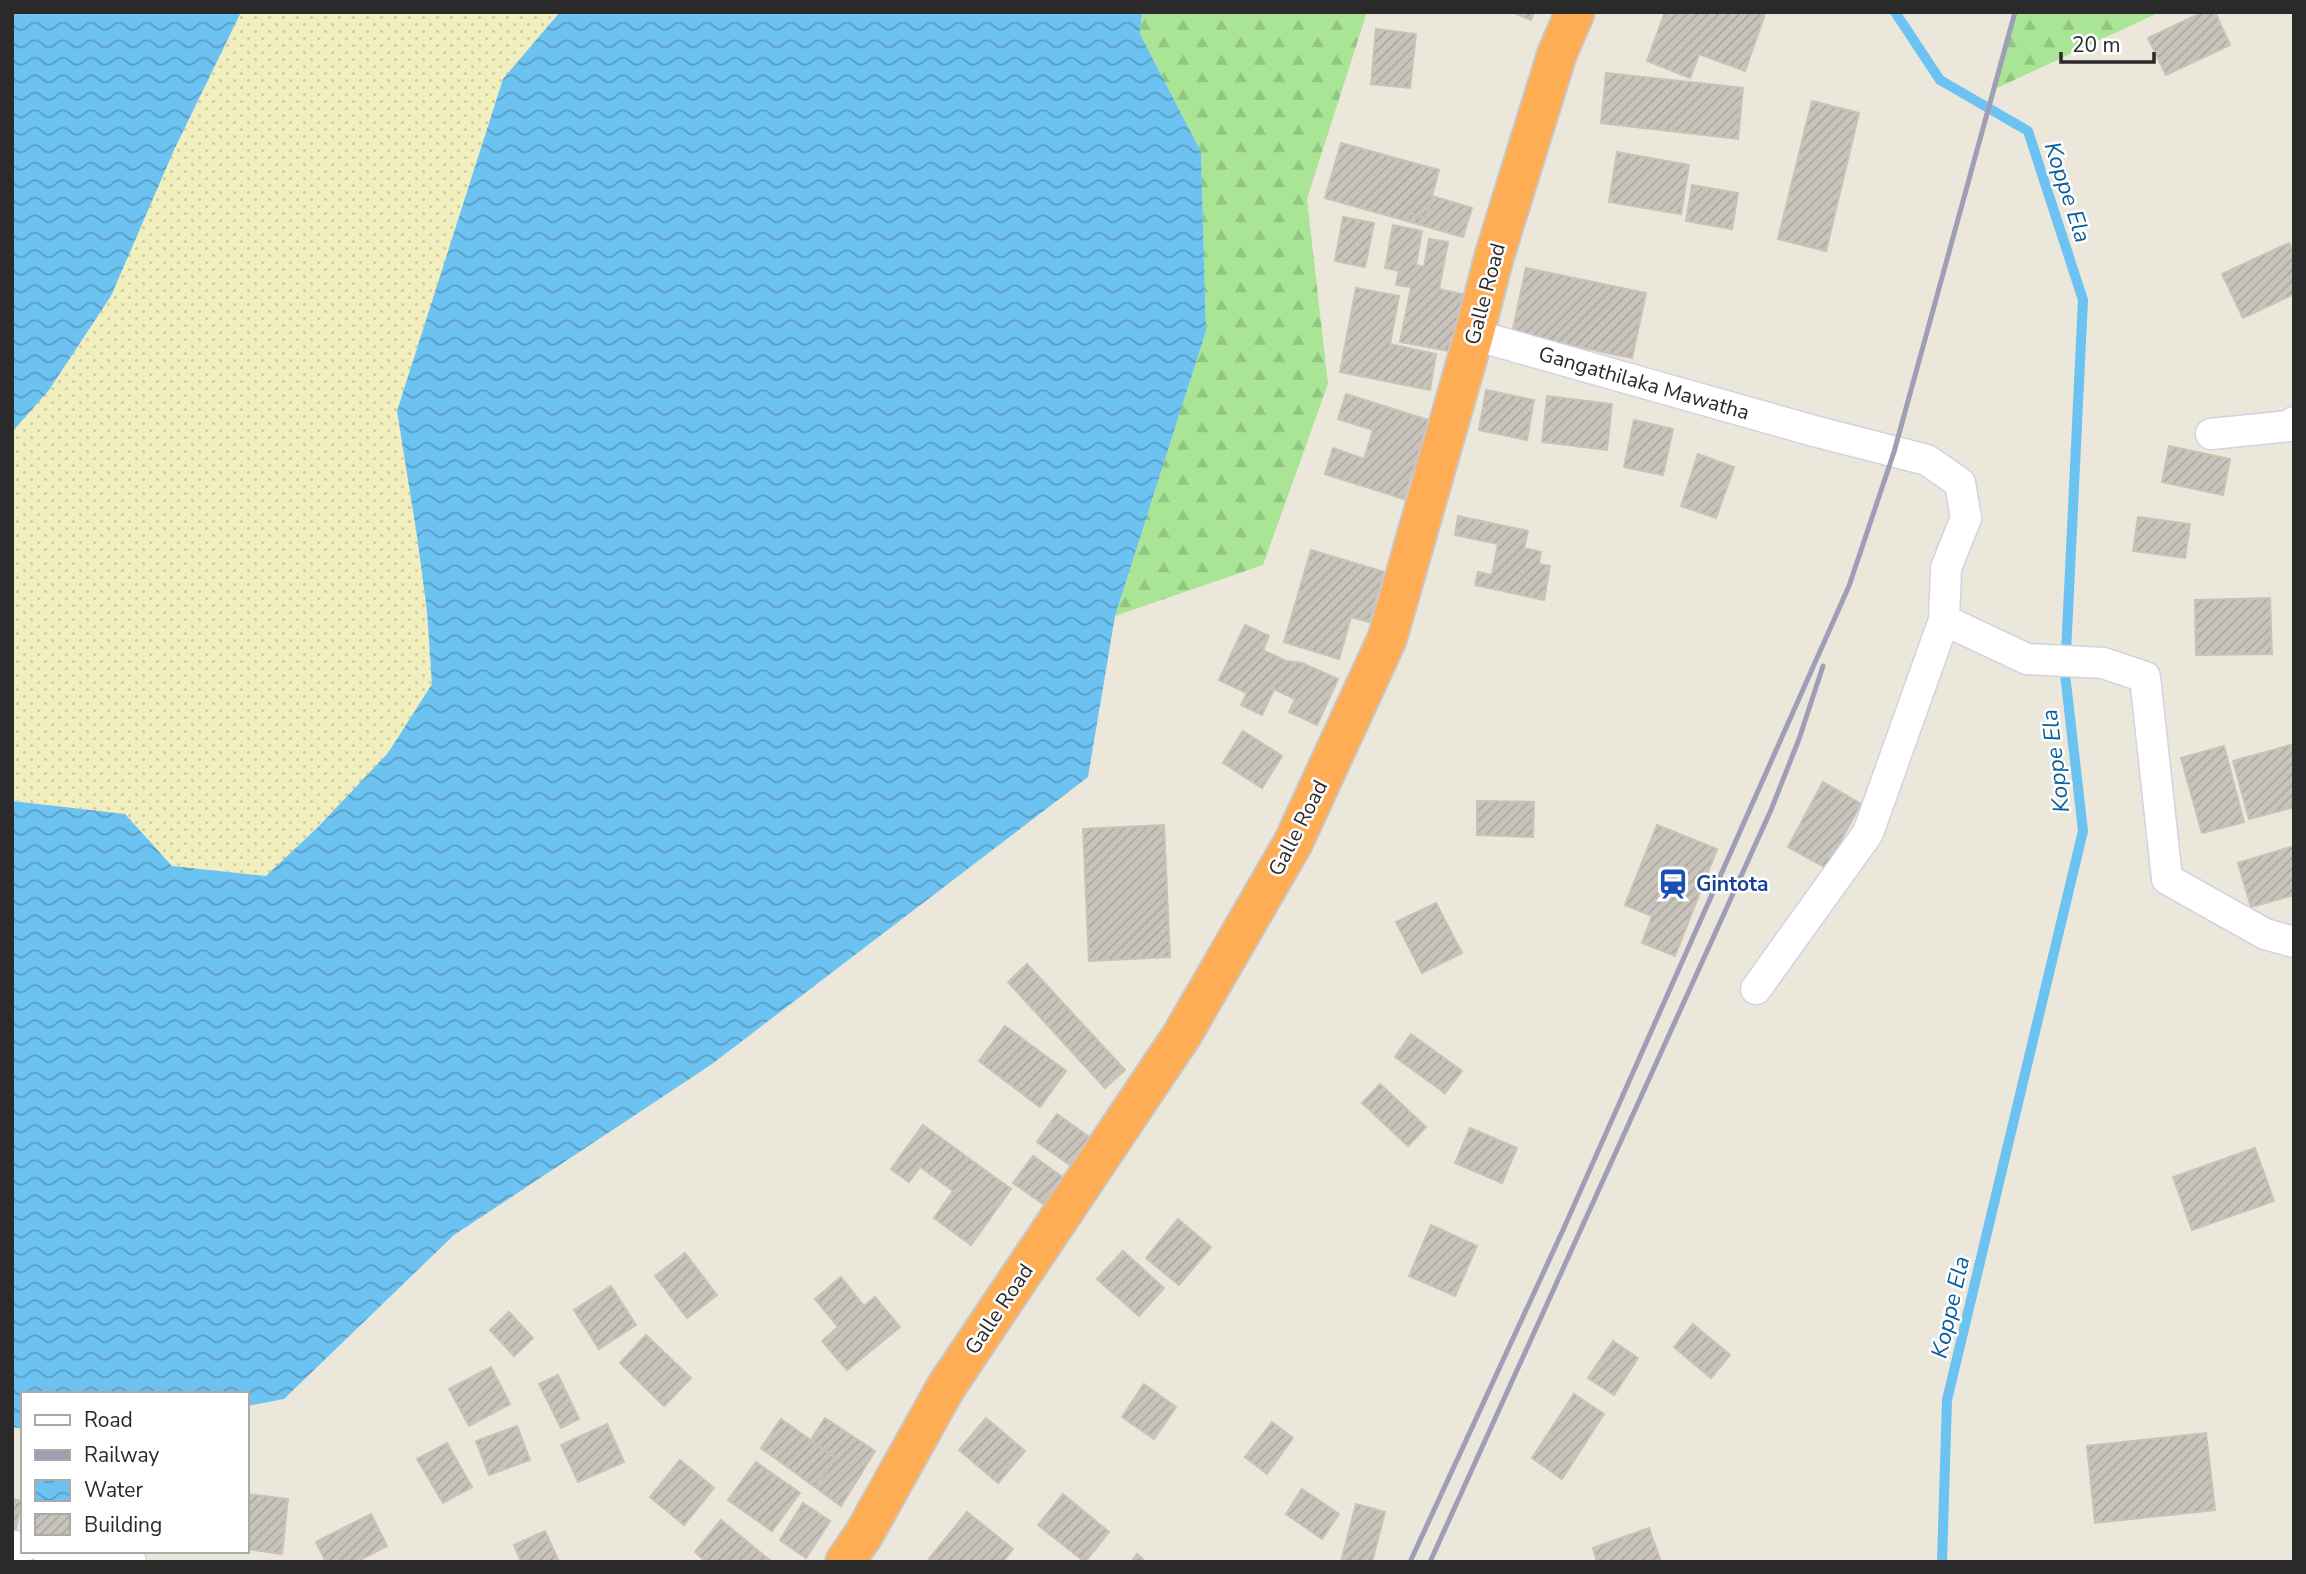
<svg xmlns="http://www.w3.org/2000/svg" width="2306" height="1574" viewBox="0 0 2306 1574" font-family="'Nunito Sans',sans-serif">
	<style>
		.forest { fill: url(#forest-firs) }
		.sand { fill: url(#sand-dots) }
		.water { fill: url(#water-waves) }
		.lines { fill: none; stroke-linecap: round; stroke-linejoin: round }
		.stream { stroke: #6cc2f1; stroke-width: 10 }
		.building { fill: url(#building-hatch); stroke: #c8c3b5; stroke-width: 2 }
		.street-casing { stroke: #d1d3e3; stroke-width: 33 }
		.highway-casing { stroke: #c8c8c8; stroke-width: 42 }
		.street { stroke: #fff; stroke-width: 30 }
		.highway { stroke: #ffad54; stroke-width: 38 }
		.rail { stroke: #9e9fb5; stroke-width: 5 }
		.labels { text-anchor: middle; stroke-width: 5; stroke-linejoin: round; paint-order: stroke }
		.street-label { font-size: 21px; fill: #2a2a2a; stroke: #fff }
		.transit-label { font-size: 21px; font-weight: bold; fill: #164399; stroke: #fff; text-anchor: start }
		.water-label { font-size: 23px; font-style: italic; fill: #0a5e9e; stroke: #fff }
	</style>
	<defs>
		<pattern id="forest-firs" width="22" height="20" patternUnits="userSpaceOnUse" patternTransform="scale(1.75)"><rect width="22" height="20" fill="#aae596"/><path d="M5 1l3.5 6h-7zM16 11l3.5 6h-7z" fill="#92c581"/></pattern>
		<pattern id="sand-dots" width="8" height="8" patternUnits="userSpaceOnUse" patternTransform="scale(1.75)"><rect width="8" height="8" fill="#f2efbe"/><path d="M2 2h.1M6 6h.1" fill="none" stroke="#d0cda3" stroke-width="1.8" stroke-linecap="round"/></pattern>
		<pattern id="water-waves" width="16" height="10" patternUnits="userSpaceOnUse" patternTransform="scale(1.75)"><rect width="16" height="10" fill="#6cc2f1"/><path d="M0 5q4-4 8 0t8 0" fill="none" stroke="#599ec3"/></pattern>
		<pattern id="building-hatch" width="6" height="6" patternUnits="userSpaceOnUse" patternTransform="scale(1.75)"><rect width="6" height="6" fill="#c8c3bb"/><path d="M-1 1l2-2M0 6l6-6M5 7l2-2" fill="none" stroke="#aca8a1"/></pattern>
	</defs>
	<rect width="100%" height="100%" fill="#ece7db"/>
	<!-- forest -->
	<path class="forest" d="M1142 12H1367L1307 199 1328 384 1263 565 1115 616 1206 331 1201 152 1140 34Z
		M2015 12H2160L1995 89Z"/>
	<!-- sand -->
	<path class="sand" d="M241 12H560L503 79 397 411 417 536 427 611 432 684 388 753 317 828 267 876 172 866 125 814 12 801V432L49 390 174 150Z"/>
	<!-- water -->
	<path class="water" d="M12 12H241L174 150 111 296 49 390 12 432Z
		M560 12H1142L1140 34 1201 152 1206 331 1115 616 1088 777 712 1064 454 1235 284 1399 247 1406V1394H23V1429L12 1427V801L125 814 172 866 266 876 317 828 388 753 432 684 427 611 417 536 397 411 503 79Z"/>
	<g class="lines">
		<!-- stream -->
		<path class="stream" d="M1895 12 1940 80 2028 131 2083 300 2065 674 2083 831 1947 1400 1942 1562"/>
	</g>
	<!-- building -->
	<path class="building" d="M1512 12H1534L1531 20Z
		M1665 12H1760L1765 14 1745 71 1699 54 1690 78 1647 61Z
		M2203 12H2215L2230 45 2166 75 2148 38Z
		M1376 29 1416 34 1410 88 1371 84Z
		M1606 73 1743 88 1738 139 1601 123Z
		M1812 101 1859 113 1826 251 1778 239Z
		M1341 143 1439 170 1426 218 1409 213 1407 221 1325 198Z
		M1617 152 1689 165 1681 214 1609 202Z
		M1692 185 1738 193 1732 229 1686 221Z
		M1432 196 1472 208 1463 237 1407 221 1409 213 1426 218Z
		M1343 217 1374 223 1365 267 1335 261Z
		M1393 225 1422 231 1416 265 1424 267 1429 239 1448 242 1439 289 1466 295 1455 352 1400 342 1411 287 1396 285 1399 271 1385 268Z
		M2289 243 2294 253V294L2243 318 2222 274Z
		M1526 268 1646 293 1632 358 1512 333Z
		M1356 288 1399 296 1390 344 1436 354 1430 390 1340 372Z
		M1486 390 1534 400 1527 440 1479 430Z
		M1346 394 1428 420 1404 499 1325 474 1333 448 1364 459 1373 430 1338 419Z
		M1547 396 1612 404 1607 450 1542 442Z
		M1634 420 1673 429 1663 475 1624 467Z
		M2169 446 2230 459 2223 495 2162 482Z
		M1698 454 1734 467 1716 518 1681 506Z
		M1458 516 1528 531 1524 548 1541 552 1539 564 1550 566 1544 600 1475 585 1478 572 1492 575 1498 544 1455 535Z
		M2138 517 2190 524 2185 558 2133 551Z
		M1311 550 1384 572 1369 622 1351 617 1339 659 1284 642Z
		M2270 598 2272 654 2196 655 2195 600Z
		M1245 625 1269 636 1263 650 1286 661 1302 663 1338 679 1317 725 1289 712 1295 699 1274 689 1262 715 1241 705 1247 693 1219 680Z
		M1243 731 1282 756 1262 788 1223 763Z
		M2294 744V807L2249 819 2233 761Z
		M2224 746 2244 822 2202 833 2181 758Z
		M1823 782 1861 804 1826 868 1788 847Z
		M1477 801 1534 802 1533 837 1477 835Z
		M1164 825 1170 957 1089 961 1083 829Z
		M1657 825 1717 849 1675 956 1642 943 1652 916 1625 905Z
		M2294 846V895L2251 907 2238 863Z
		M1436 903 1462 953 1422 973 1396 922Z
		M1027 964 1125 1070 1105 1088 1008 982Z
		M1005 1026 1066 1071 1040 1107 979 1061Z
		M1411 1034 1462 1071 1445 1093 1395 1057Z
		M1380 1084 1426 1127 1408 1146 1362 1103Z
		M1057 1114 1092 1139 1073 1167 1037 1142Z
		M923 1125 1011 1189 971 1245 934 1218 953 1191 920 1167 909 1182 891 1169Z
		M1470 1128 1517 1148 1502 1183 1455 1163Z
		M2255 1148 2274 1201 2192 1230 2173 1177Z
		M1033 1156 1065 1179 1046 1206 1013 1183Z
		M1178 1219 1211 1247 1179 1285 1146 1258Z
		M1431 1225 1477 1246 1455 1296 1409 1276Z
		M1123 1251 1164 1288 1139 1316 1097 1279Z
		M685 1253 717 1295 687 1318 655 1276Z
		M841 1277 864 1306 875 1297 900 1327 847 1370 822 1341 838 1327 815 1299Z
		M611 1286 636 1325 599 1349 574 1310Z
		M509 1312 533 1338 514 1356 490 1330Z
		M1693 1324 1730 1355 1711 1378 1674 1347Z
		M646 1335 691 1378 664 1406 620 1363Z
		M1613 1341 1638 1358 1614 1395 1588 1378Z
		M491 1367 510 1404 469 1426 449 1389Z
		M558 1375 579 1419 561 1428 539 1384Z
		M1144 1384 1176 1407 1154 1439 1122 1417Z
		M1574 1394 1604 1414 1562 1479 1532 1458Z
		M825 1418 875 1451 841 1506 815 1487 836 1458 810 1441Z
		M986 1418 1025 1451 998 1483 959 1450Z
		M781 1419 836 1458 815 1487 761 1448Z
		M1272 1422 1293 1438 1267 1474 1245 1457Z
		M607 1424 624 1462 578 1482 561 1445Z
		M517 1426 530 1460 489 1475 476 1441Z
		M2206 1433 2215 1510 2095 1523 2087 1446Z
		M447 1443 472 1487 443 1503 417 1459Z
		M680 1460 714 1488 684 1525 650 1497Z
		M756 1462 800 1493 772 1531 728 1500Z
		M1302 1489 1339 1514 1322 1539 1286 1514Z
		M247 1494 288 1499 282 1554 247 1549Z
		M1063 1494 1109 1532 1085 1562 1038 1525Z
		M12 1499 22 1501 15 1532 12 1531Z
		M803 1503 830 1521 806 1558 780 1540Z
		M1356 1504 1385 1512 1372 1562H1341Z
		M967 1512 1013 1549 1003 1562H932L929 1559Z
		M371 1514 387 1546 356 1562H326L316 1542Z
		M721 1520 772 1562H706L695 1552Z
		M1649 1528 1661 1562H1597L1593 1548Z
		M545 1531 559 1562H521L514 1545Z
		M1137 1554 1146 1562H1131Z"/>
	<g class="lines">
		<!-- street casing -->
		<g class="street-casing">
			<path id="street" d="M1474 335 1814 431 1927 460 1960 483 1966 518 1946 568 1944 620 2027 659 2103 663 2145 677 2167 879 2265 934 2294 942
				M2211 434 2289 426 2294 422
				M1756 989 1868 833 1944 620
				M12 1546 23 1547
				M47 1551 131 1562"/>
		</g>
		<!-- highway casing -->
		<g class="highway-casing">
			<path id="highway" d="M845 1562 864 1534 946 1387 1182 1035 1293 843 1387 639 1474 335 1494 257 1557 54 1575 12"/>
		</g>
		<!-- street -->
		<use href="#street" class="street"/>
		<!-- highway -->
		<use href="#highway" class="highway"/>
		<!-- rail -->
		<path class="rail" d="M1410 1562 1563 1230 1849 586 1894 452 2015 12
			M1430 1562 1771 810 1799 739 1823 666"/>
	</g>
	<!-- icons -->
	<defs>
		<g id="station-bare" transform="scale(2.415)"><path d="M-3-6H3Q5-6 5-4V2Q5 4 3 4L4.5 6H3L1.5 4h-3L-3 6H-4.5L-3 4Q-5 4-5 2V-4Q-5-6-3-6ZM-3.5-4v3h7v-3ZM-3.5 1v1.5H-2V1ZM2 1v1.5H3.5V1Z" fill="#1a4fb4" stroke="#fff" stroke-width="2.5" paint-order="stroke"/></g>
	</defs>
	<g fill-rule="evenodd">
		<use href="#station-bare" x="1673" y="884"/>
	</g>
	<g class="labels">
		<!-- street labels -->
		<g class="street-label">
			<text transform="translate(1485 294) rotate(-75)" y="7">Galle Road</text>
			<text transform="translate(1644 383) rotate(16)" y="7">Gangathilaka Mawatha</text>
			<text transform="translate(1298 828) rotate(-63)" y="7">Galle Road</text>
			<text transform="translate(999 1309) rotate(-56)" y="7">Galle Road</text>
		</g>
		<!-- transit labels -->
		<g class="transit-label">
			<text x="1696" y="891">Gintota</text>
		</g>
		<!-- water labels -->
		<g class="water-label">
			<text transform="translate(2068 192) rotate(72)" y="8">Koppe Ela</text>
			<text transform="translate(2055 761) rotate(-97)" y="8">Koppe Ela</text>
			<text transform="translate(1950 1307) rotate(-77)" y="8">Koppe Ela</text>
		</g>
	</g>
	<!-- border -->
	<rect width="2306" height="1574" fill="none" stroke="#2a2a2a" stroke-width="28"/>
	<!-- legend -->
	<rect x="21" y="1392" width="228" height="161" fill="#ffffff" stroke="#aaaaaa" stroke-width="2"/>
	<rect x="35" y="1415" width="35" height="10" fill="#ffffff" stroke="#aaaaaa" stroke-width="2"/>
	<text x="84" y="1427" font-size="21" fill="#2a2a2a">Road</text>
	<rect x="35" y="1450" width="35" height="10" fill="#9e9fb5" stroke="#aaaaaa" stroke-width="2"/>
	<text x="84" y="1462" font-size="21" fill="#2a2a2a">Railway</text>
	<rect x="35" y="1480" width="35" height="21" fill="url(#water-waves)" stroke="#aaaaaa" stroke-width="2"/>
	<text x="84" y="1497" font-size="21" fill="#2a2a2a">Water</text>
	<rect x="35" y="1514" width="35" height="21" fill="url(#building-hatch)" stroke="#aaaaaa" stroke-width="2"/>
	<text x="84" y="1532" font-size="21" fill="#2a2a2a">Building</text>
	<!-- scale -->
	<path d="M2061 52v10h93v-10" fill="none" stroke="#2a2a2a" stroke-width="3.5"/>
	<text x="2072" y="52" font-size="21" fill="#2a2a2a" stroke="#ffffff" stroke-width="5" paint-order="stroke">20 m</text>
</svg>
